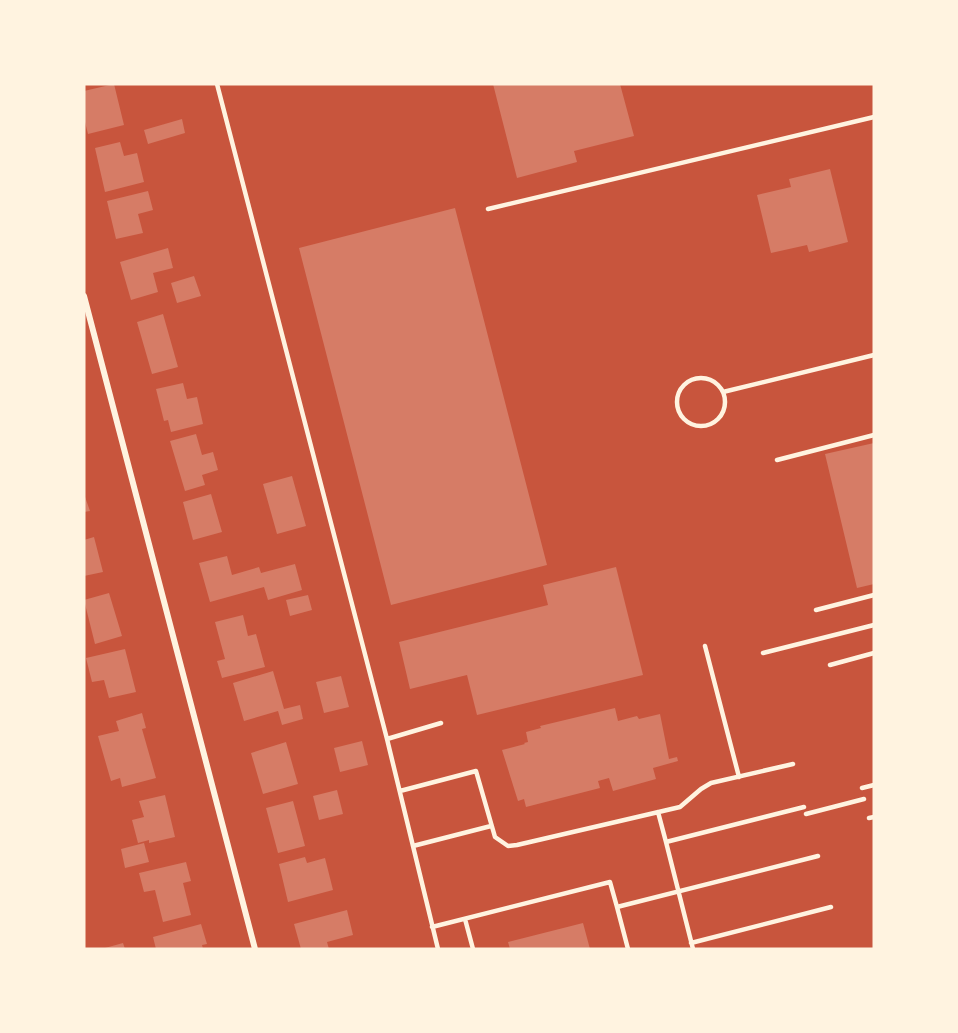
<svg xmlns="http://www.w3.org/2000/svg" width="958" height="1033" viewBox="0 0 958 1033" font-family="'Roboto Condensed',sans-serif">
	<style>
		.building { fill: #d67c66 }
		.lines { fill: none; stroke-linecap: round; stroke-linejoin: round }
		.service { stroke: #fff3e0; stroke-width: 4.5 }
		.minor { stroke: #fff3e0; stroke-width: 6 }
	</style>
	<rect width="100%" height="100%" fill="#c8553d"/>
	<!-- building -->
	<path class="building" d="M114 84 124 125 88 134 84 118V91Z
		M493 84H620L634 136 574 151 577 162 517 178Z
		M182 119 185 133 148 144 144 130Z
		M120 142 124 156 137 153 144 182 105 192 95 148Z
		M830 169 848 242 809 252 807 245 771 253 757 195 791 187 789 179Z
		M148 191 153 210 138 214 143 233 116 239 107 201Z
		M455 208 547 565 391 605 299 248Z
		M168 248 173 268 153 273 158 292 131 300 120 262Z
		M194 276 201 296 177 303 171 283Z
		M163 314 178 367 152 374 137 322Z
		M183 383 187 399 197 397 203 424 171 432 168 420 164 421 156 389Z
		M196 434 202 455 213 452 218 470 202 475 205 485 185 491 170 441Z
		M874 443V584L857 588 825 454Z
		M292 476 306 526 277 534 263 484Z
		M84 494 90 511 84 512Z
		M211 494 222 532 193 540 183 502Z
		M94 537 103 572 84 576V540Z
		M227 556 232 575 259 567 261 573 295 564 302 590 268 600 264 587 210 602 199 563Z
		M616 567 643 675 477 715 467 675 410 689 399 642 548 605 543 585Z
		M109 593 122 636 95 644 84 600Z
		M308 595 312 610 290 616 286 600Z
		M243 615 248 636 256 634 265 667 222 678 217 661 225 659 215 622Z
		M125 649 136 692 109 698 104 680 92 682 86 658Z
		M273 671 284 709 300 705 303 719 282 725 278 711 244 721 233 683Z
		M341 676 349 707 324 713 316 682Z
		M615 708 618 721 637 716 639 719 660 714 669 759 677 757 678 761 653 768 656 779 613 791 609 778 598 781 600 788 526 807 524 799 518 801 502 750 525 744 524 743 528 742 526 732 541 728 540 726Z
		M142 713 146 728 142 729 156 778 122 787 120 778 111 781 98 736 119 731 116 721Z
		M362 741 368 765 340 772 334 748Z
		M286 742 298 784 263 794 251 753Z
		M337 790 343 814 319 820 313 796Z
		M165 795 175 837 149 843V840L138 843 132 820 144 817 139 801Z
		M293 801 305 846 278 853 266 808Z
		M144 843 149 862 125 868 121 849Z
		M305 857 307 863 325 858 333 890 288 902 279 864Z
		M186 862 191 881 183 883 191 915 163 922 155 890 144 892 139 873Z
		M347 910 353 935 327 942 329 949H301L294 924Z
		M583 923 590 949H510L508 942Z
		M201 924 207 944 202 945 203 949H156L153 937Z
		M123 943 125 949H105V948Z"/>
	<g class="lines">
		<!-- service -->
		<path class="service" d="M217 84 387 739 441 723
			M488 209 874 117
			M677 402a24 24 0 1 1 48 0a24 24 0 1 1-48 0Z
			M723 392 874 355
			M777 460 874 435
			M816 610 874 595
			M705 646 739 777
			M763 653 874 625
			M830 665 874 653
			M387 739 438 949
			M862 788 874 785
			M400 791 476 771 495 837 508 846 517 845 680 807 701 789 711 783 793 764
			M658 812 666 842
			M806 814 864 799
			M869 818 874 817
			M413 846 491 826
			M465 919 473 949
			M432 927 610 882 617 907
			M691 943 831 907
			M628 949 617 907 818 856
			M693 949 666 842 804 807"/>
		<!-- minor -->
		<path class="minor" d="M84 296 255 949"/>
	</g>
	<!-- border -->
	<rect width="958" height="1033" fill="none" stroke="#fff3e0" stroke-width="171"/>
</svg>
